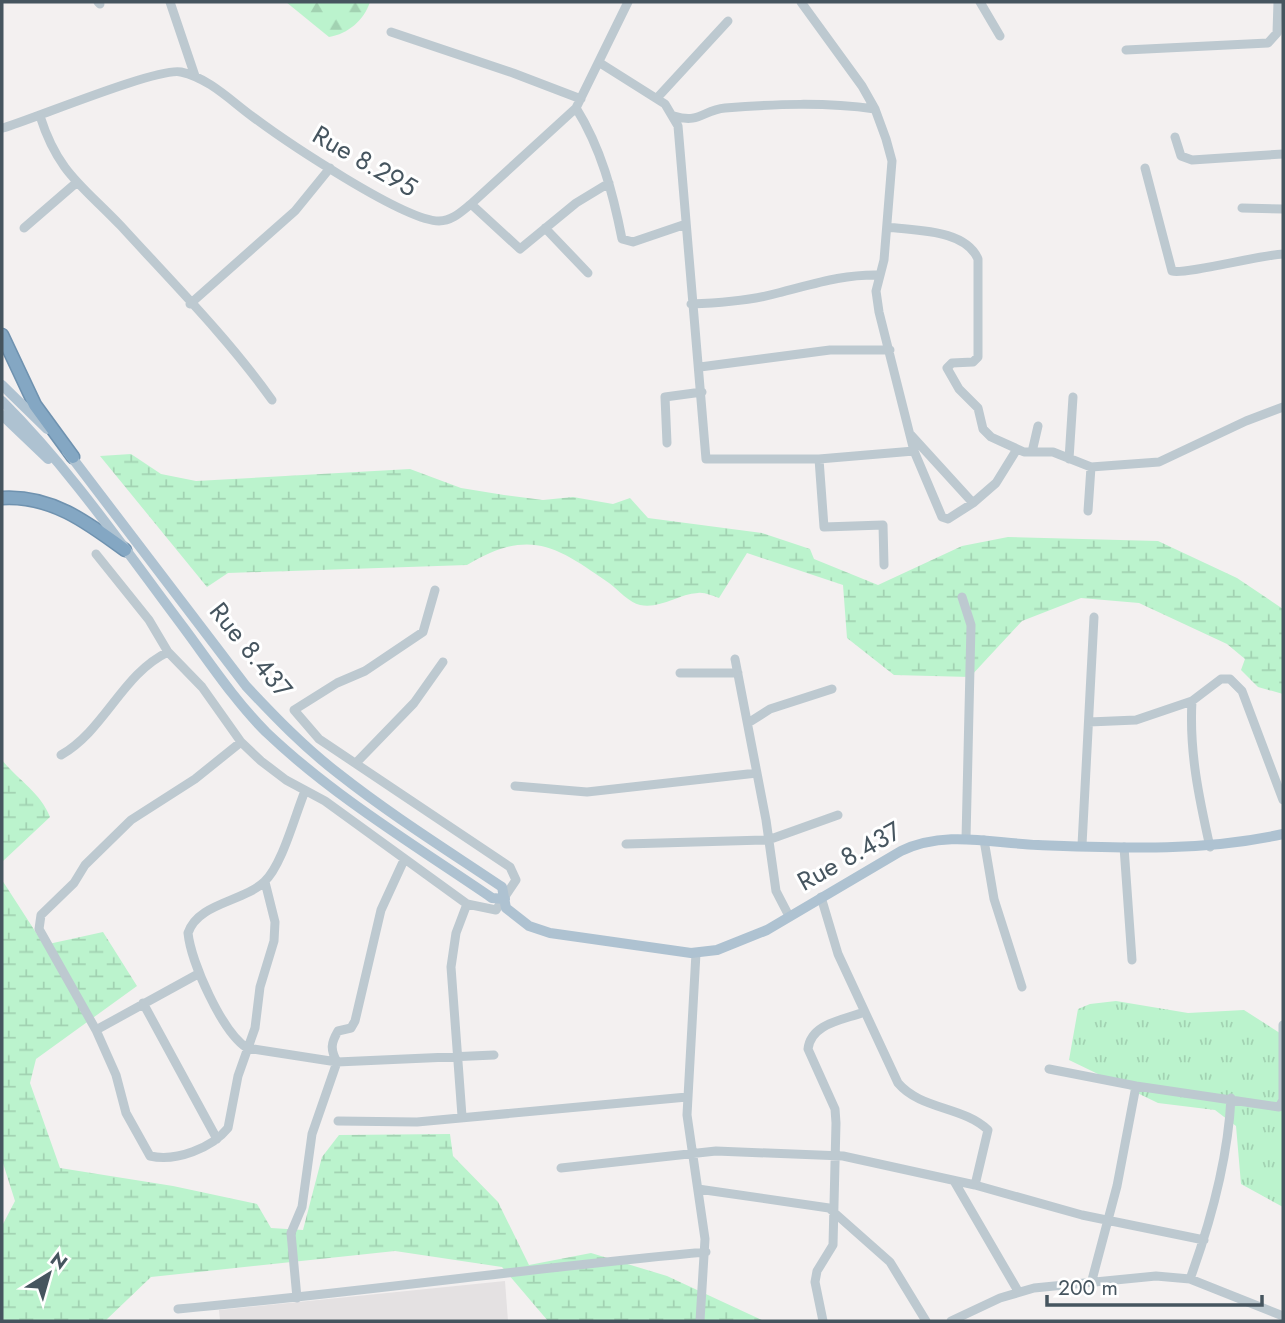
<svg xmlns="http://www.w3.org/2000/svg" width="1285" height="1323" viewBox="0 0 1285 1323" font-family="Jost,sans-serif">
	<style>
		.education { fill: #e4e1e2 }
		.grass { fill: url(#grass-tufts) }
		.forest { fill: url(#forest-firs) }
		.wetland { fill: url(#wetland-marsh) }
		.lines { fill: none; stroke-linecap: round; stroke-linejoin: round }
		.highway-casing { stroke: #6f92af; stroke-width: 15 }
		.minor { stroke: #bdc9d0; stroke-width: 9 }
		.major { stroke: #aec2d1; stroke-width: 10 }
		.highway { stroke: #84a7c3; stroke-width: 12 }
		.labels { text-anchor: middle; stroke-width: 6; stroke-linejoin: round; paint-order: stroke }
		.street-label { font-size: 26px; fill: #46555f; stroke: #fff }
	</style>
	<defs>
		<pattern id="grass-tufts" width="24" height="20" patternUnits="userSpaceOnUse" patternTransform="scale(1.75)"><rect width="24" height="20" fill="#bbf3cd"/><path d="M3 7l-1-3M5 7V3M7 7l1-3M15 17l-1-3M17 17v-4M19 17l1-3" fill="none" stroke="#a2d2b2"/></pattern>
		<pattern id="forest-firs" width="22" height="20" patternUnits="userSpaceOnUse" patternTransform="scale(1.75)"><rect width="22" height="20" fill="#bbf3cd"/><path d="M5 1l3.5 6h-7zM16 11l3.5 6h-7z" fill="#a2d2b2"/></pattern>
		<pattern id="wetland-marsh" width="20" height="14" patternUnits="userSpaceOnUse" patternTransform="scale(1.75)"><rect width="20" height="14" fill="#bbf3cd"/><path d="M1 5h8M5 5V1M11 12h8M15 12V8" fill="none" stroke="#a2d2b2"/></pattern>
	</defs>
	<rect width="100%" height="100%" fill="#f3f0f0"/>
	<!-- education -->
	<path class="education" d="M505 1281 508 1321H220L219 1310Z"/>
	<!-- grass -->
	<path class="grass" d="M1116 1001 1188 1013 1244 1010 1283 1035V1207L1241 1184 1236 1126 1215 1110 1158 1103 1069 1060 1078 1009 1090 1004Z"/>
	<!-- forest -->
	<path class="forest" d="M286 2H370C364 20 348 34 329 37Z"/>
	<!-- wetland -->
	<path class="wetland" d="M131 454 161 474 196 481 410 469 461 488 504 495 543 500 573 497 613 504 630 498 648 518 762 533 810 549 814 559 878 585 962 546 1008 537 1158 541 1237 578 1283 609V694L1258 687 1241 670 1245 659 1227 644 1139 603 1081 598 1022 621 970 677 894 675 847 638 843 585 747 553 719 598C713 596 704 592 698 593 678 594 661 609 640 605 630 603 618 590 609 583 555 545 529 528 467 565L228 573 207 587 100 456Z
		M2 760C18 780 40 792 50 817L2 862Z
		M2 880 44 945 103 932 137 986 36 1059 30 1083 60 1168 173 1186 257 1204 271 1228 303 1230 322 1157 339 1135 450 1134 453 1156 498 1202 529 1265 591 1253 667 1276 764 1321H548L502 1267 395 1251 151 1277 105 1321H2V1226L15 1201 2 1160Z"/>
	<g class="lines">
		<!-- highway casing -->
		<g class="highway-casing">
			<path id="highway" d="M2 335 35 405 73 457
				M2 498C51 495 87 522 125 550"/>
		</g>
		<!-- minor -->
		<path class="minor" d="M98 2 100 4
			M170 2 195 76
			M801 2 862 86 875 109 886 139 892 161 884 260 876 291 879 312 914 451 942 517 948 519 973 503
			M980 2 1000 36
			M391 32 513 73 581 99
			M1126 50 1268 43 1277 33 1278 2
			M600 63 665 104 678 126 706 459H819L914 451
			M657 98 728 21
			M576 108C601 148 613 193 622 239L633 242 686 224
			M40 116C58 173 83 186 121 226 172 282 228 338 272 400
			M674 116C700 124 703 110 725 108 776 104 825 102 875 109
			M3 128C36 118 158 67 181 72 209 78 231 101 253 117 285 141 404 221 439 221 452 221 461 212 471 204L576 108 628 2
			M1175 137 1181 156 1192 160 1283 154
			M1145 168 1172 271C1184 275 1260 255 1283 254
			M471 204 520 249 576 203 609 183
			M1242 208 1283 209
			M887 227C916 231 965 229 978 259V357L973 362 952 363 947 368 959 389 978 408 983 429 991 437 1024 452H1053L1091 467 1159 462 1246 421 1283 407
			M24 228 76 183
			M545 228 588 273
			M190 304 295 211 330 168
			M691 304C720 303 750 301 778 293 814 284 843 274 880 275
			M700 367 830 350H890
			M911 435 973 503 996 483 1017 449
			M667 443 665 397 702 392
			M1032 452 1038 426
			M819 459 824 527 883 525 884 565
			M1069 459 1073 397
			M1088 511 1091 467
			M96 554 149 620 168 652 202 687 241 742 261 761 286 780 325 801 467 904 496 910 516 880 510 867 319 739 294 710 337 683 365 671 423 632 435 590
			M962 597 971 625 966 839
			M735 659 766 820 776 891 789 916
			M680 673H738
			M1192 701C1189 751 1199 798 1210 847
			M1089 722 1136 720 1192 701 1221 679H1230L1242 691 1283 800
			M748 723 770 709 832 689
			M241 742 195 779 131 820 85 865 74 883 41 915 39 929 96 1030 116 1075 126 1113 150 1156C176 1162 212 1148 228 1128L238 1076 255 1028 260 987 274 941 275 922 265 882
			M61 755C105 730 122 674 168 652
			M356 763 414 703 443 662
			M515 786 587 792 757 773
			M305 791C295 815 282 866 264 882 243 902 198 903 188 933 191 962 222 1032 247 1048L337 1062 494 1055
			M984 840 994 899 1022 987
			M626 844 768 840 838 815
			M1082 845 1094 617
			M1124 847 1132 960
			M821 897 838 954 898 1083C921 1110 963 1106 988 1130L975 1185
			M696 953 687 1115 705 1239 700 1321
			M143 1003 217 1139
			M96 1030 198 974
			M1049 1069 1136 1086 1279 1107 1283 1100V1025
			M462 1116 451 967 456 933 467 904
			M338 1121 417 1122 687 1097
			M561 1168 716 1151 843 1156 975 1185 1082 1215 1204 1240
			M954 1181 1018 1291
			M698 1189 829 1208 890 1262 926 1321
			M1190 1279C1211 1221 1228 1160 1231 1098
			M1092 1280 1117 1186 1136 1086
			M297 1298 291 1233 302 1207 312 1134 337 1062C330 1049 331 1043 338 1031L351 1028 355 1021 381 910 404 860
			M178 1309C354 1293 529 1268 706 1252
			M823 1321 815 1282 817 1271 833 1245 836 1123 835 1109 808 1049C811 1023 844 1020 864 1012
			M951 1321 1000 1298 1034 1288 1156 1276 1190 1279 1283 1316"/>
		<!-- major -->
		<path class="major" d="M2 385 47 429
			M2 401C71 470 126 551 184 628 210 663 235 701 266 732 333 796 416 846 492 898L505 899
			M2 415 48 459
			M67 451 246 686C275 717 305 748 339 774 391 815 447 850 502 887L506 908 529 926 550 933 691 953 717 950 767 930 901 851C945 830 991 843 1038 845 1121 848 1202 852 1283 834"/>
		<!-- highway -->
		<use href="#highway" class="highway"/>
	</g>
	<g class="labels">
		<!-- street labels -->
		<g class="street-label">
			<text transform="translate(365 161) rotate(30)" y="9">Rue 8.295</text>
			<text transform="translate(251 650) rotate(51)" y="9">Rue 8.437</text>
			<text transform="translate(849 856) rotate(-29)" y="9">Rue 8.437</text>
		</g>
	</g>
	<!-- border -->
	<rect width="1285" height="1323" fill="none" stroke="#46555f" stroke-width="7"/>
	<!-- north arrow -->
	<g transform="translate(49 1274) rotate(37)" stroke="#ffffff" stroke-width="5" paint-order="stroke">
	<path d="M0-5L12 26L0 18L-12 26Z" fill="#46555f"/>
	<text y="-10" font-size="19" font-weight="bold" text-anchor="middle" fill="#46555f">N</text>
	</g>
	<!-- scale -->
	<path d="M1047 1295v10h215v-10" fill="none" stroke="#46555f" stroke-width="3.5"/>
	<text x="1058" y="1295" font-size="21" fill="#46555f" stroke="#ffffff" stroke-width="5" paint-order="stroke">200 m</text>
</svg>
